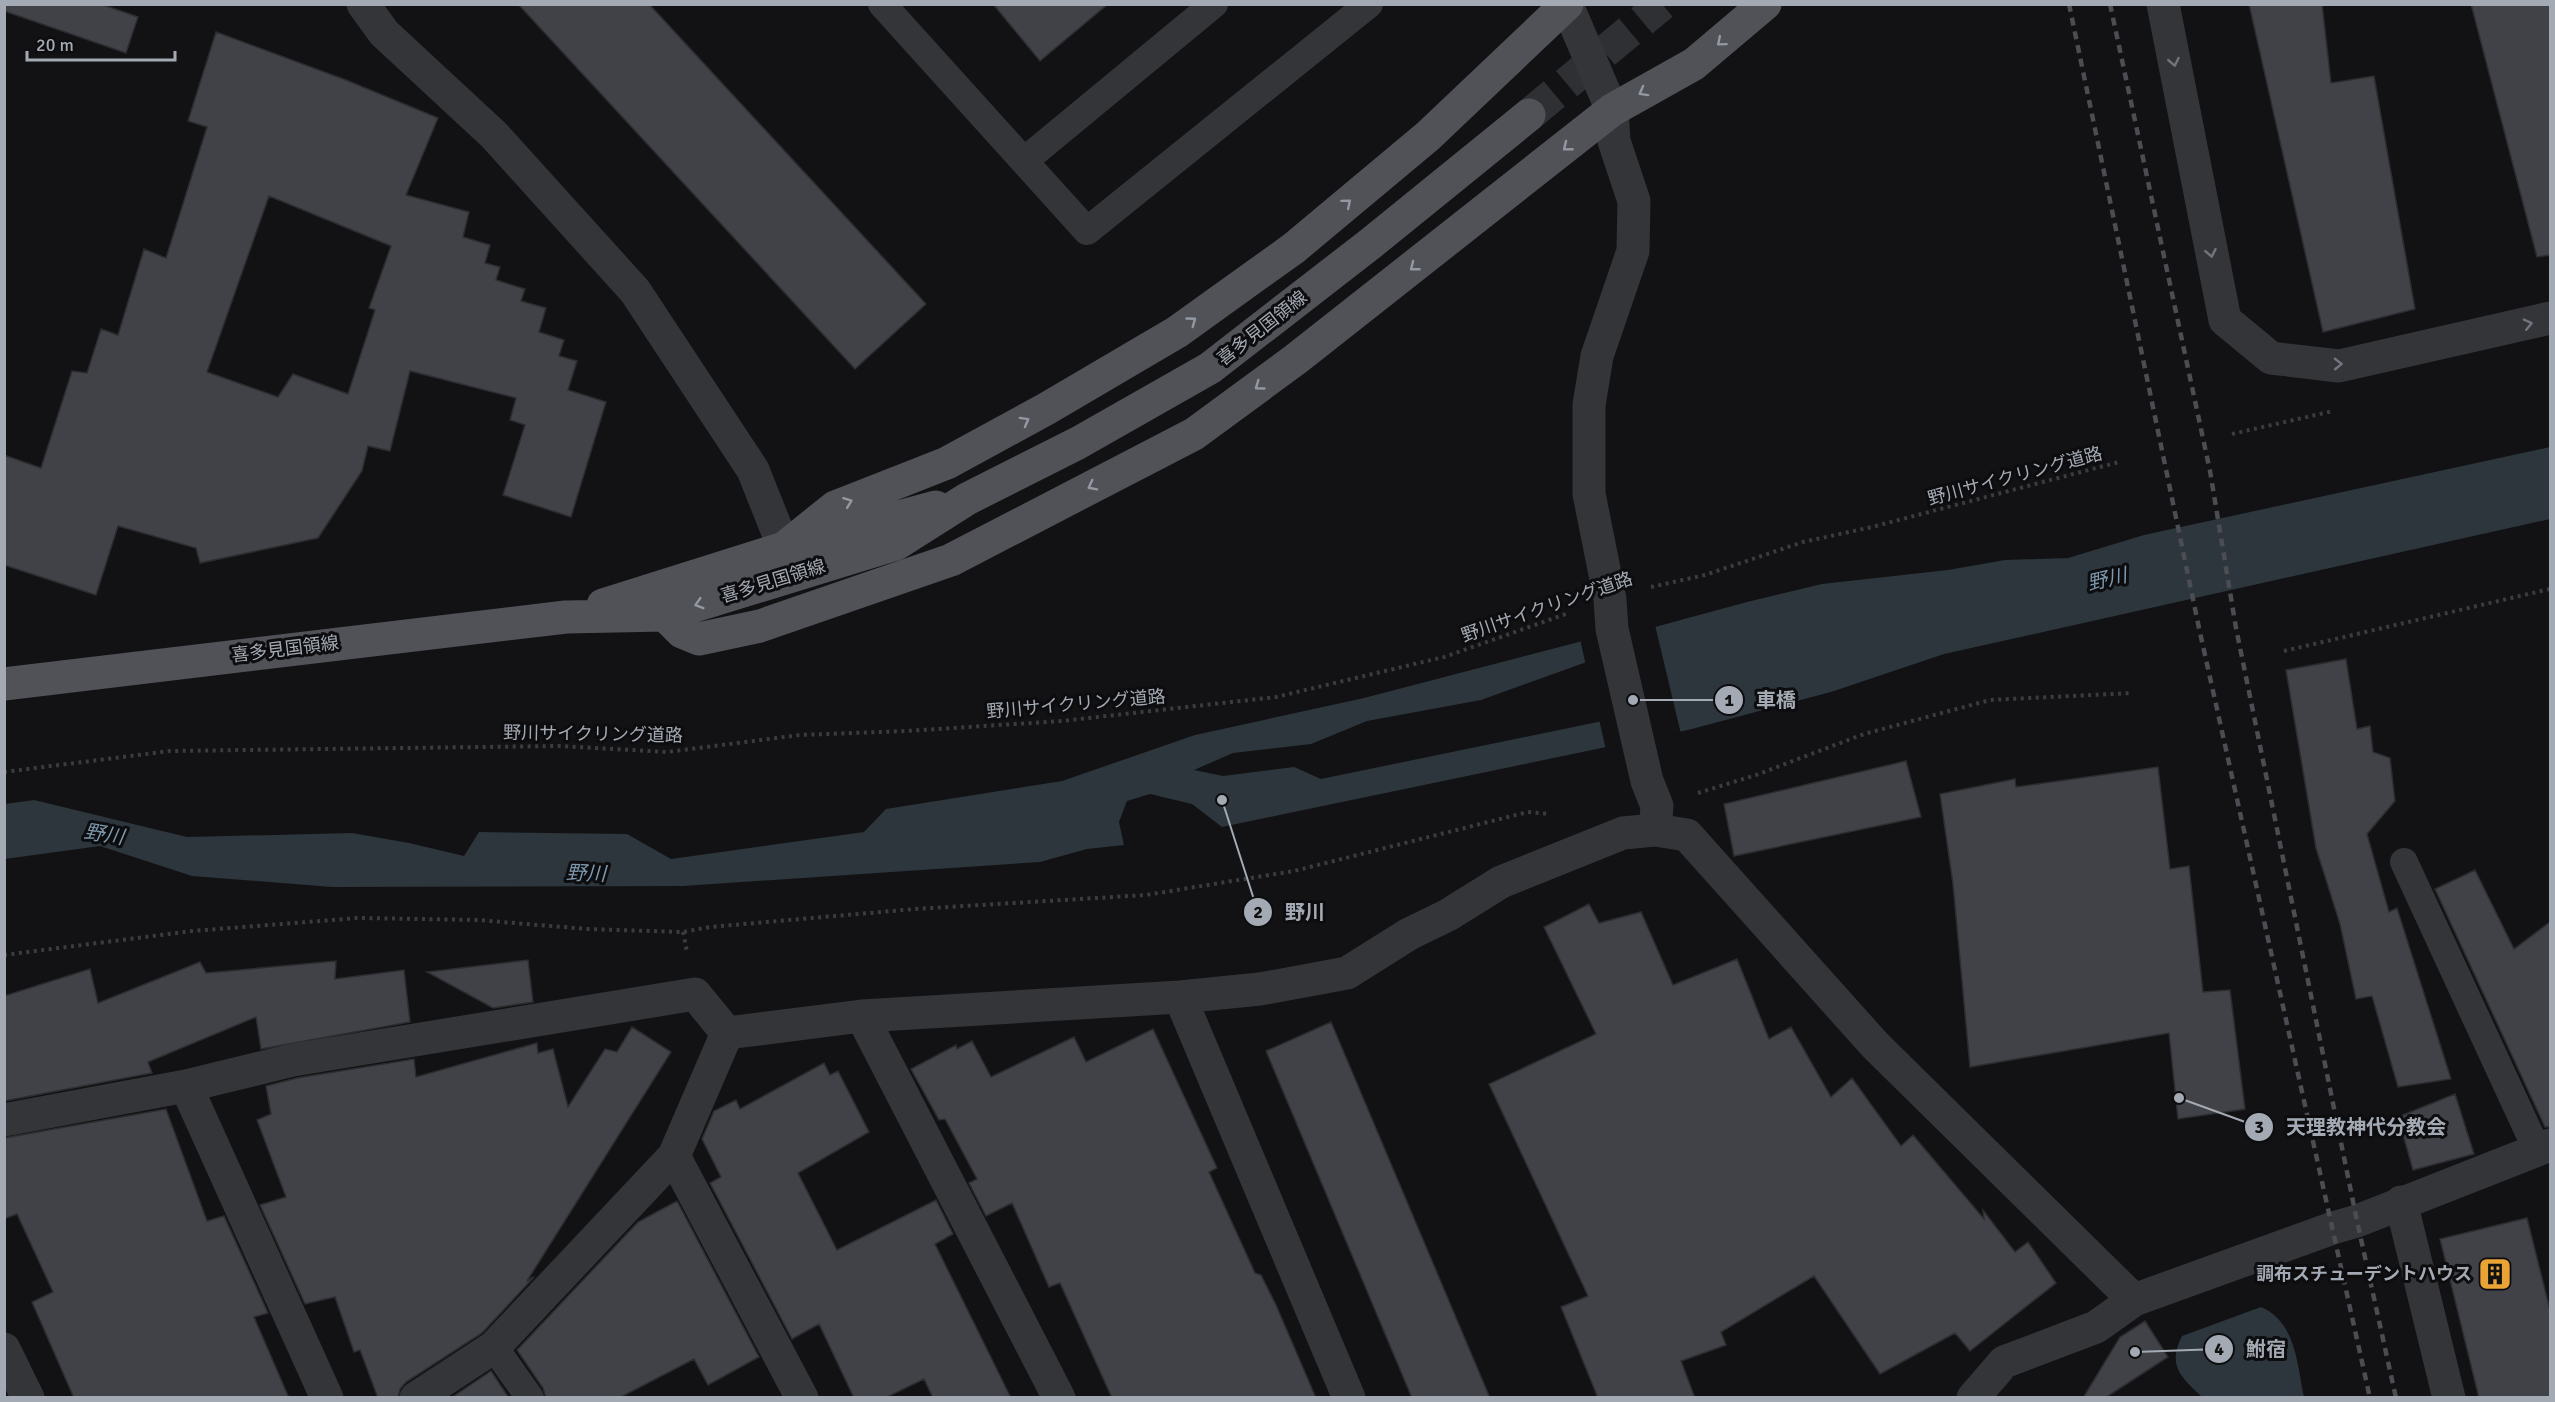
<svg xmlns="http://www.w3.org/2000/svg" width="2555" height="1402" viewBox="0 0 2555 1402" font-family="Signika,'Noto Sans JP',sans-serif">
	<style>
		.water { fill: #2c363c; fill-rule: evenodd }
		.pier { fill: #121214 }
		.building { fill: #414247; stroke: #2c2d30; stroke-width: 1.5; fill-rule: evenodd }
		.lines { fill: none; stroke-linecap: round; stroke-linejoin: round }
		.primary-tunnel { stroke: #2f3034; stroke-width: 33; stroke-dasharray: 33 16; stroke-linecap: butt }
		.path { stroke: #3a3c40; stroke-width: 4; stroke-dasharray: 3 4.5; stroke-linecap: butt }
		.service { stroke: #343539; stroke-width: 28 }
		.minor { stroke: #343539; stroke-width: 33 }
		.primary { stroke: #505258; stroke-width: 33 }
		.rail { stroke: #4b4d52; stroke-width: 4.5; stroke-dasharray: 8 6; stroke-linecap: butt }
		.oneway { stroke: #9398a2 }
		.oneway2 { stroke: #72757d }
		.labels { text-anchor: middle; stroke-width: 6; stroke-linejoin: round; paint-order: stroke }
		.street-label { font-size: 18px; fill: #a4aab4; stroke: #0d0d0f }
		.poi-label { font-size: 18px; font-weight: bold; fill: #a4aab4; stroke: #0d0d0f; text-anchor: end }
		.water-label { font-size: 20px; font-style: italic; fill: #7c99ae; stroke: #0d0d0f }
		.leader { fill: none; stroke: #a4aab4; stroke-width: 2 }
		.callout-dot { fill: #a4aab4; stroke: #0d0d0f; stroke-width: 2 }
		.mark-label { font-size: 18px; text-anchor: middle; font-weight: bold; fill: #111 }
		.callout-label { font-size: 20px; text-anchor: middle; font-weight: bold; fill: #a4aab4; stroke: #0d0d0f; stroke-width: 6; stroke-linejoin: round; paint-order: stroke }
	</style>
	<rect width="100%" height="100%" fill="#121214"/>
	<!-- water -->
	<path class="water" d="M2550 447V519L1944 654 1831 692 1688 730 1222 827 1192 804 1150 794 1127 801 1119 822 1124 845 1087 849 1040 862 683 886 332 887 192 876 100 846 5 859V804L34 800 187 837 352 833 409 843 464 856 479 832 627 834 671 859 864 832 886 809 1062 781 1195 735 1364 698 1598 637 1655 627 1747 602 1822 584 1948 570 2005 560 2068 558 2144 535ZM1609 654 1622 717 1321 779 1294 767 1223 776 1194 770 1233 753 1311 744 1367 721 1481 700Z
		M2261 1307C2296 1322 2297 1364 2304 1397H2202C2181 1377 2167 1366 2182 1336Z"/>
	<!-- pier -->
	<path class="pier" d="M1655 625 1681 734 1606 750 1599 719 1620 715 1609 658 1586 666 1580 639Z"/>
	<!-- building -->
	<path class="building" d="M5 4H101L138 17 126 53 4 11Z
		M518 4H649L926 304 855 369Z
		M993 4H1108L1040 61Z
		M2249 4H2322L2331 83 2374 76 2415 309 2323 332Z
		M2471 4H2550V255L2537 257Z
		M216 32 346 80 438 118 406 195 469 212 463 237 490 245 485 263 500 267 496 280 525 289 521 301 546 308 539 332 564 340 559 356 577 361 568 390 606 402 571 517 503 495 525 425 510 420 516 398 410 371 390 451 368 446 362 471 318 538 200 563 196 548 118 526 96 595 4 565V455L41 468 72 371 87 373 101 329 118 335 144 249 166 258 207 127 188 121ZM269 196 391 246 369 308 375 310 348 394 293 374 278 397 207 372Z
		M2346 659 2357 729 2370 726 2373 752 2390 758 2395 801 2367 834 2389 912 2397 908 2451 1079 2398 1087 2372 996 2356 999 2340 924 2316 848 2286 670Z
		M1906 761 1921 817 1734 856 1724 804Z
		M2158 767 2170 869 2189 866 2203 992 2230 990 2245 1109 2178 1119 2169 1033 1970 1067 1953 884 1940 794 2015 779 2016 787Z
		M2475 870 2514 949 2550 922V1127H2545L2435 889Z
		M1589 904 1599 923 1641 912 1673 985 1737 959 1769 1039 1791 1027 1831 1097 1852 1078 1901 1146 1913 1135 1984 1219 1983 1210 2015 1252 2028 1242 2056 1283 1970 1351 1955 1333 1880 1374 1814 1276 1721 1332 1726 1345 1681 1361 1695 1398H1598L1561 1307 1588 1296 1489 1084 1596 1034 1544 927Z
		M528 960 533 1002 493 1008 427 972Z
		M336 961 335 979 404 970 410 1022 261 1049 256 1017 148 1062 152 1073 4 1101V996L90 969 98 1003 200 962 206 973Z
		M1331 1022 1490 1398H1412L1266 1051Z
		M632 1027 671 1052 527 1281 534 1277 482 1333 406 1382 400 1389 398 1398H378L360 1350 354 1352 335 1297 305 1304 260 1205 286 1197 257 1120 271 1114 266 1086 297 1078 414 1059 416 1077 537 1043 538 1053 553 1049 568 1107 605 1049 617 1052Z
		M1153 1029 1217 1168 1209 1172 1255 1273 1261 1275 1276 1305 1316 1398H1112L1060 1283 1049 1287 1012 1203 986 1216 969 1183 977 1179 945 1119 939 1120 911 1069 956 1045 957 1049 972 1041 991 1077 1074 1037 1086 1062Z
		M824 1063 830 1075 838 1071 869 1132 798 1173 837 1250 936 1200 953 1234 935 1244 1011 1398H933L924 1379 885 1398H854L819 1324 792 1339 710 1183 721 1177 702 1139 714 1111 736 1100 740 1109Z
		M2455 1094 2474 1154 2413 1170 2398 1117Z
		M166 1109 207 1221 224 1216 268 1313 254 1317 289 1398H74L32 1302 53 1292 17 1214 4 1219V1138Z
		M677 1201 759 1357 708 1385 694 1359 619 1398H546L543 1388 517 1350 638 1222Z
		M2527 1218 2550 1310V1398H2479L2440 1239Z
		M2145 1321 2168 1357 2105 1398H2083L2120 1337Z
		M491 1371 509 1398H451Z"/>
	<g class="lines">
		<!-- primary-tunnel -->
		<path class="primary-tunnel" d="M1529 115 1662 4"/>
		<!-- path -->
		<path class="path" d="M2232 434 2333 411
			M1651 587 1705 575 1803 542 1872 527 2119 462
			M2284 651 2550 589
			M4 772 170 751 559 746 667 752 800 735 906 731 1062 721 1276 697 1444 657 1569 613
			M1698 793 1756 775 1864 734 1990 700 2132 693
			M683 932 687 952
			M4 955 192 931 358 918 478 920 587 929 683 932 710 927 915 909 1146 895 1294 871 1528 812 1550 814"/>
		<!-- service -->
		<path class="service" d="M882 4 1087 231 1369 4
			M1024 161 1214 4
			M2404 862 2537 1150
			M494 1347 530 1398"/>
		<!-- minor -->
		<path class="minor" d="M363 4 384 33 494 135 635 291 753 470 784 548
			M2163 4 2225 320 2271 358 2339 366 2550 318
			M1567 5 1612 110 1614 141 1634 201 1633 251 1597 356 1589 405V494L1610 599 1612 629 1647 781 1657 806 1655 830
			M1180 997 1349 1398
			M862 1016 1059 1398
			M727 1033 862 1016 1180 997 1260 989 1347 973 1409 934 1448 915 1501 882 1623 833 1655 830 1687 835 1875 1045 2134 1300 2333 1228 2357 1221 2550 1145
			M186 1086 327 1398
			M4 1120 186 1086 293 1060 695 994 727 1033
			M674 1156 802 1398
			M2401 1202 2449 1398
			M4 1349 28 1398
			M416 1398 494 1347 674 1156 727 1033
			M1973 1398 2004 1362 2096 1327 2134 1300"/>
		<!-- primary -->
		<path class="primary" d="M784 548 835 507 947 463 1046 409 1177 332 1294 248 1428 136 1567 4
			M603 605 784 548 936 507
			M665 615 682 632 699 639 760 626 951 560 1194 434 1296 359 1612 110 1694 64 1765 4
			M4 684 566 617 665 615 896 544 967 499 1078 443 1210 368 1370 244 1529 115"/>
		<!-- rail -->
		<path class="rail" d="M2069 4 2199 628 2370 1398
			M2110 4 2210 471 2236 628 2357 1221 2396 1398"/>
	</g>
	<!-- one-way arrows -->
	<defs><path id="oneway-chevron" d="M-2-3.5L2.5 0L-2 3.5" fill="none" stroke-width="1.6" stroke-linecap="round" stroke-linejoin="round" transform="scale(1.5)"/></defs>
	<g class="oneway">
		<use href="#oneway-chevron" transform="translate(1721 42) rotate(140)"/>
		<use href="#oneway-chevron" transform="translate(1643 92) rotate(151)"/>
		<use href="#oneway-chevron" transform="translate(1567 147) rotate(141)"/>
		<use href="#oneway-chevron" transform="translate(1347 203) rotate(-40)"/>
		<use href="#oneway-chevron" transform="translate(1414 267) rotate(142)"/>
		<use href="#oneway-chevron" transform="translate(1192 321) rotate(-36)"/>
		<use href="#oneway-chevron" transform="translate(1259 386) rotate(144)"/>
		<use href="#oneway-chevron" transform="translate(1025 421) rotate(-29)"/>
		<use href="#oneway-chevron" transform="translate(1092 486) rotate(153)"/>
		<use href="#oneway-chevron" transform="translate(848 502) rotate(-21)"/>
		<use href="#oneway-chevron" transform="translate(699 604) rotate(163)"/>
	</g>
	<g class="oneway2">
		<use href="#oneway-chevron" transform="translate(2174 62) rotate(79)"/>
		<use href="#oneway-chevron" transform="translate(2211 253) rotate(79)"/>
		<use href="#oneway-chevron" transform="translate(2528 324) rotate(-13)"/>
		<use href="#oneway-chevron" transform="translate(2338 364) rotate(-1)"/>
	</g>
	<!-- icons -->
	<defs>
		<g id="building-square" transform="scale(1.725)"><rect x="-9" y="-9" width="18" height="18" rx="4" fill="#eaa435" stroke="#0d0d0f"/><path d="M-4-6H4V6H1V3H-1V6H-4ZM-2.5-4.3h1.7v1.8h-1.7ZM.8-4.3h1.7v1.8H.8ZM-2.5-1h1.7V.8h-1.7ZM.8-1h1.7V.8H.8Z" fill="#111"/></g>
	</defs>
	<g fill-rule="evenodd">
		<use href="#building-square" x="2495" y="1274"/>
	</g>
	<g class="labels">
		<!-- street labels -->
		<g class="street-label">
			<text transform="translate(1262 328) rotate(-38)" y="6">喜多見国領線</text>
			<text transform="translate(2015 476) rotate(-15)" y="6">野川サイクリング道路</text>
			<text transform="translate(773 581) rotate(-17)" y="6">喜多見国領線</text>
			<text transform="translate(1547 607) rotate(-19)" y="6">野川サイクリング道路</text>
			<text transform="translate(285 649) rotate(-7)" y="6">喜多見国領線</text>
			<text transform="translate(1076 704) rotate(-5)" y="6">野川サイクリング道路</text>
			<text transform="translate(593 734) rotate(1)" y="6">野川サイクリング道路</text>
		</g>
		<!-- poi labels -->
		<g class="poi-label">
			<text x="2472" y="1280">調布スチューデントハウス</text>
		</g>
		<!-- water labels -->
		<g class="water-label">
			<text transform="translate(2107 579) rotate(-13)" y="7">野川</text>
			<text transform="translate(104 834) rotate(9)" y="7">野川</text>
			<text transform="translate(586 873) rotate(2)" y="7">野川</text>
		</g>
	</g>
	<!-- callouts -->
	<path class="leader" d="M1633 700L1729 700M1222 800L1258 912M2179 1098L2259 1127M2135 1352L2219 1349"/>
	<g class="callout-dot">
		<circle cx="1633" cy="700" r="6"/>
		<circle cx="1222" cy="800" r="6"/>
		<circle cx="2179" cy="1098" r="6"/>
		<circle cx="2135" cy="1352" r="6"/>
		<circle cx="1729" cy="700" r="15"/>
		<circle cx="1258" cy="912" r="15"/>
		<circle cx="2259" cy="1127" r="15"/>
		<circle cx="2219" cy="1349" r="15"/>
	</g>
	<g class="mark-label">
		<text x="1729" y="706">1</text>
		<text x="1258" y="918">2</text>
		<text x="2259" y="1133">3</text>
		<text x="2219" y="1355">4</text>
	</g>
	<g class="callout-label">
		<text x="1776" y="707">車橋</text>
		<text x="1305" y="919">野川</text>
		<text x="2366" y="1134">天理教神代分教会</text>
		<text x="2266" y="1356">鮒宿</text>
	</g>
	<!-- border -->
	<rect width="2555" height="1402" fill="none" stroke="#a4aab4" stroke-width="12"/>
	<!-- scale -->
	<path d="M27 51v9h148v-9" fill="none" stroke="#a4aab4" stroke-width="3"/>
	<text x="36" y="51" font-size="18" fill="#a4aab4" stroke="#0d0d0f" stroke-width="4.5" paint-order="stroke">20 m</text>
</svg>
